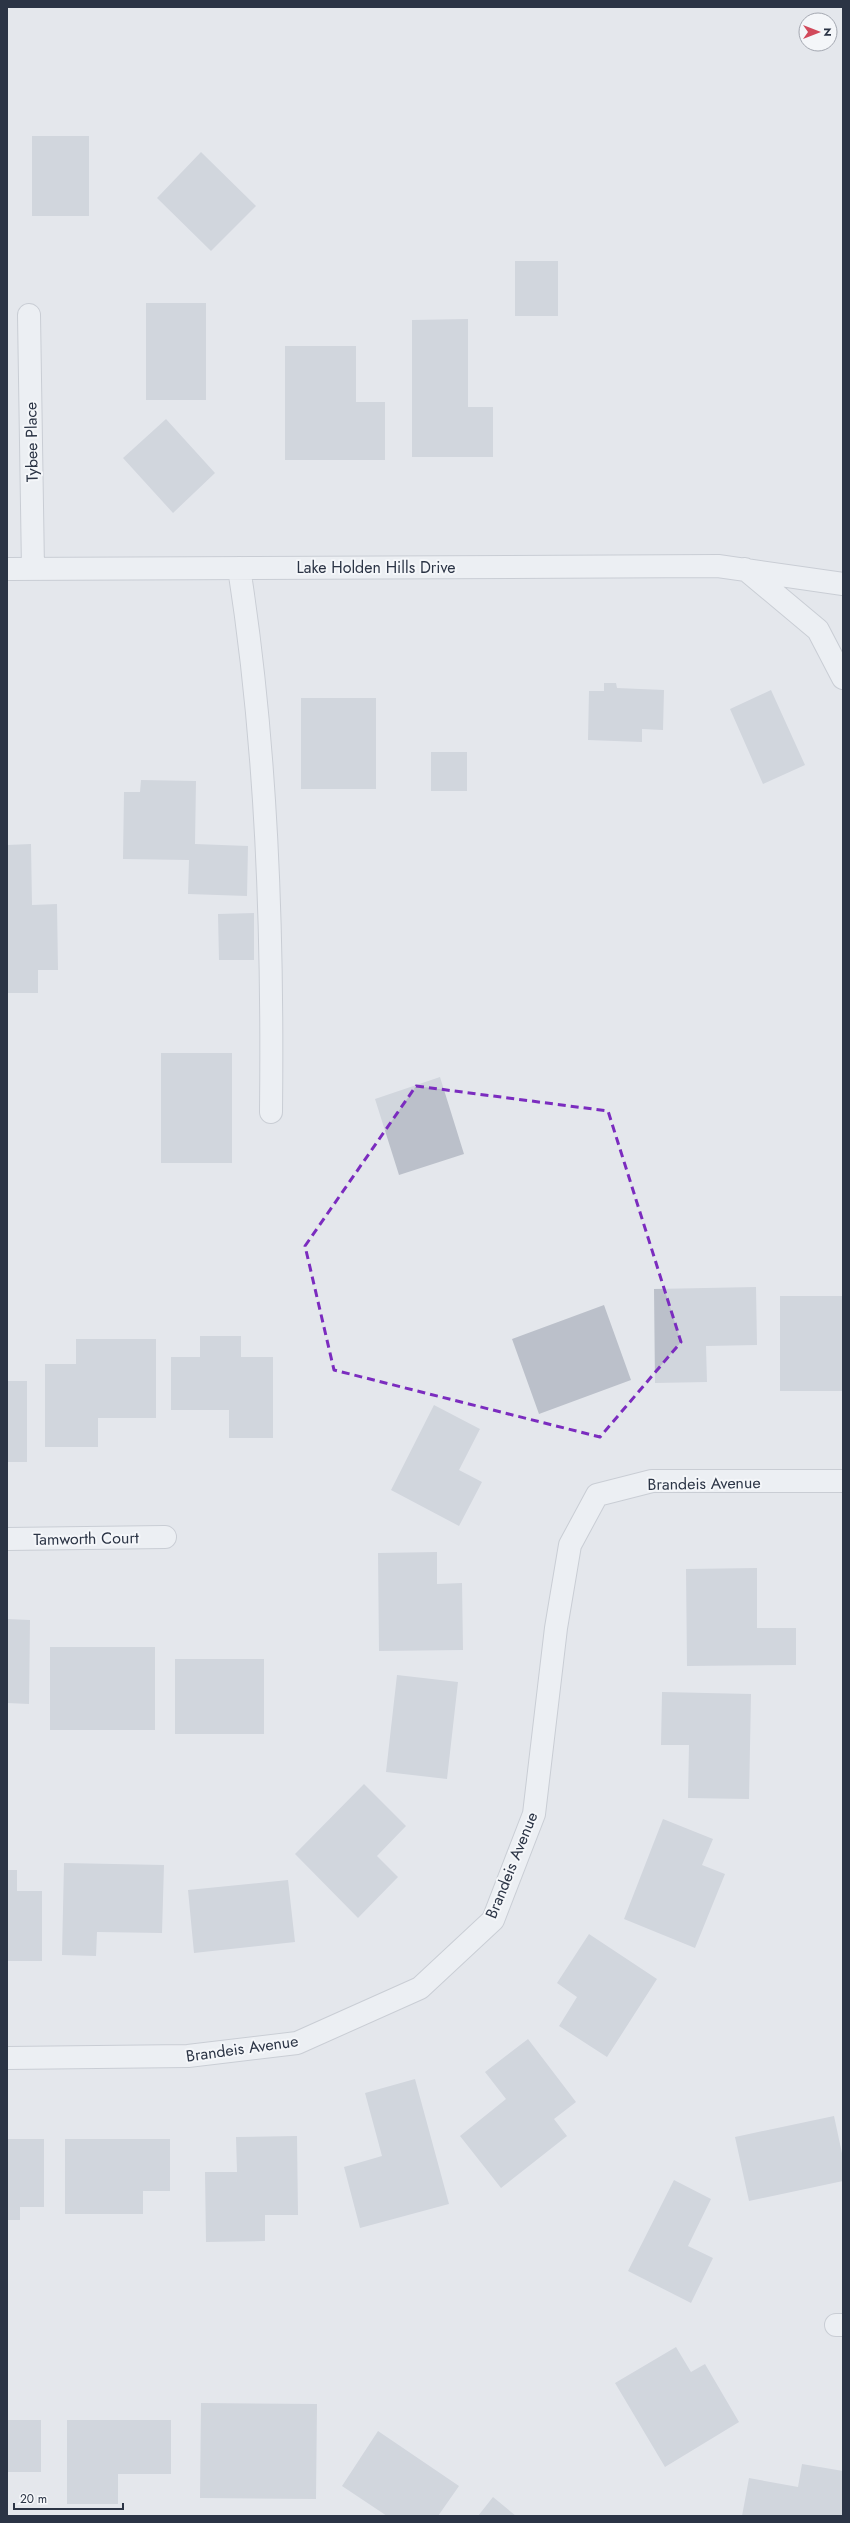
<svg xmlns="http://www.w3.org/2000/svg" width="850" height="2523" viewBox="0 0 850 2523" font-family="Jost,sans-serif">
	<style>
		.building { fill: #bbc0ca }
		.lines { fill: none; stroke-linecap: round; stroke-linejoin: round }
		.minor-casing { stroke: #a9aeb7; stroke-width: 24 }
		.minor { stroke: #f7f8fa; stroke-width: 22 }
		.marked { fill: none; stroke: #7b2cbf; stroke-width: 3; stroke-dasharray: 8 5; stroke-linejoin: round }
		.labels { text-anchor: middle; stroke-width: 4; stroke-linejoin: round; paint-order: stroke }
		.street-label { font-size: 16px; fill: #2b3445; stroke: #f4f6f9 }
	</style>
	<rect width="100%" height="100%" fill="#e4e7ec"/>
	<!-- building -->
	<path class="building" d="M32 136H89V216H32Z
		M201 152 256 206 211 251 157 198Z
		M515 261H558V316H515Z
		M146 303H206V400H146Z
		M468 319V407H493V457H412V320Z
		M285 346H356V402H385V460H285Z
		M166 419 215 473 173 513 123 458Z
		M604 683H616L617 688 664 690 663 730 642 729V742L588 740 589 691H604Z
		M771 690 805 765 763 784 730 709Z
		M301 698H376V789H301Z
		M431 752H467V791H431Z
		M141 780 196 781 195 844 248 846 247 896 188 894 189 860 123 859 124 792H140Z
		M31 844 32 905 57 904 58 970H38V993H7V845Z
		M254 913V960H219L218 914Z
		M161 1053H232V1163H161Z
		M440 1077 464 1154 399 1175 375 1099Z
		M756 1287 757 1345 706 1346 707 1382 655 1383 654 1289Z
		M780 1296H843V1391H780Z
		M604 1305 631 1380 539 1414 512 1339Z
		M200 1336H241V1357H273V1438H229V1410H171V1357H200Z
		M76 1339H156V1418H98V1447H45V1364H76Z
		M7 1381H27V1462H7Z
		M434 1405 480 1429 459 1470 482 1482 459 1526 391 1490Z
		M437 1552V1584L462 1583 463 1650 379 1651 378 1553Z
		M757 1568V1628H796V1665L687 1666 686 1569Z
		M7 1619 30 1620 29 1704 7 1703Z
		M50 1647H155V1730H50Z
		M175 1659H264V1734H175Z
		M397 1675 458 1682 447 1779 386 1772Z
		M662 1692 751 1694 749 1799 688 1798 689 1745H661Z
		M364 1784 406 1826 377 1856 398 1877 358 1918 295 1854Z
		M663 1819 713 1839 702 1865 725 1874 695 1948 624 1919Z
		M64 1863 164 1865 162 1933 97 1932 96 1956 62 1955Z
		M7 1870H17V1891H42V1961H7Z
		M288 1880 295 1942 194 1953 188 1890Z
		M589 1934 657 1979 607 2057 559 2026 577 1997 557 1983Z
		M528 2039 576 2102 554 2119 567 2136 501 2188 460 2136 506 2099 485 2072Z
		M415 2079 449 2204 360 2228 344 2167 382 2156 365 2093Z
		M834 2116 843 2158V2181L749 2201 735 2137Z
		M297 2136 298 2215H265V2241L206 2242 205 2172H237L236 2137Z
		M7 2139H44V2207H20V2220H7Z
		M65 2139H170V2191H143V2214H65Z
		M674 2180 711 2199 688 2246 713 2258 691 2303 628 2271Z
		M676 2347 691 2372 705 2364 739 2422 665 2467 615 2383Z
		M201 2403 317 2404 316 2499 200 2498Z
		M7 2420H41V2472H7Z
		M67 2420H171V2474H118V2504H67Z
		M378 2431 459 2486 438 2516H387L342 2486Z
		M802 2464 843 2471V2516H742L749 2478 798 2487Z
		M493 2497 516 2516H478Z"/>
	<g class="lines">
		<!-- minor casing -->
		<g class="minor-casing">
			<path id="minor" d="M29 315 33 569
				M239 568C267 747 273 931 271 1112
				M7 569 718 566 843 584
				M745 569 818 630 843 678
				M7 1539 165 1537
				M7 2058 188 2056 297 2043 420 1988 493 1920 534 1814 556 1628 570 1545 597 1495 652 1481H843
				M836 2325H843"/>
		</g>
		<!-- minor -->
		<use href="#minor" class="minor"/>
	</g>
	<!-- marked area -->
	<path d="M0 0H850V2523H0ZM416 1086 608 1111 681 1342 600 1437 334 1370 305 1246Z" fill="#e4e7ec" fill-opacity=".55" fill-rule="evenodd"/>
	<path class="marked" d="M416 1086 608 1111 681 1342 600 1437 334 1370 305 1246Z"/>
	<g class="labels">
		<!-- street labels -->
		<g class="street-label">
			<text transform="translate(31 442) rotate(-91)" y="6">Tybee Place</text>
			<text x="376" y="573">Lake Holden Hills Drive</text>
			<text transform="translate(704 1483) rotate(-1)" y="6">Brandeis Avenue</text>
			<text transform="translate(86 1538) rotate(-1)" y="6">Tamworth Court</text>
			<text transform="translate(511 1865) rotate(-68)" y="6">Brandeis Avenue</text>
			<text transform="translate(242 2048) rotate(-8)" y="6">Brandeis Avenue</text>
		</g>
	</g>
	<!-- border -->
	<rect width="850" height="2523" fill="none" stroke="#2b3445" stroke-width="16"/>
	<!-- north arrow -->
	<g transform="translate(818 32) rotate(90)"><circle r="19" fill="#f4f6f9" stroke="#a4a8b1"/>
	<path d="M0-3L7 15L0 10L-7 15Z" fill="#d1495b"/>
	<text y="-6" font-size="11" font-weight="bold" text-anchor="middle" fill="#2b3445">N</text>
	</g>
	<!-- scale -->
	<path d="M14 2503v6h109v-6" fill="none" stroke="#2b3445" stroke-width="2"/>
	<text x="20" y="2503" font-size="12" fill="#2b3445" stroke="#f4f6f9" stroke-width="3" paint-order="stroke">20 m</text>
</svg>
